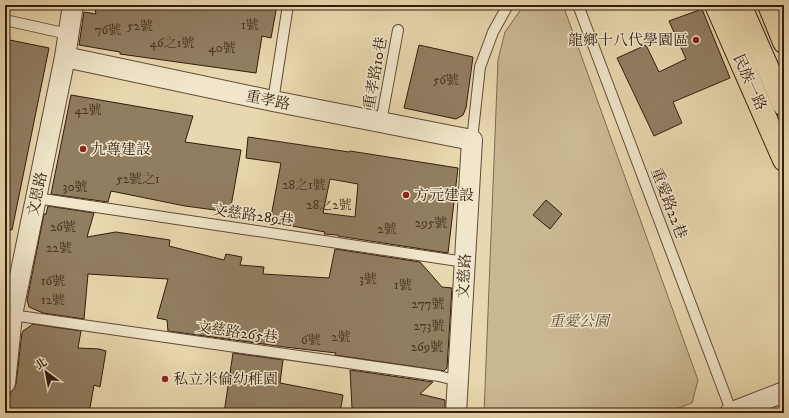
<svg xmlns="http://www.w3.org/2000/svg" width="789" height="418" viewBox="0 0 789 418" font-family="'IM FELL DW Pica','Noto Serif TC',serif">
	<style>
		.green { fill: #cab893; stroke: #7e6a50 }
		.building { fill: #917e61; stroke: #321c0d; fill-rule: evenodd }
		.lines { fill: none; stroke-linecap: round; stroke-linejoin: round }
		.service-casing { stroke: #604b36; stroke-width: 12 }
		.minor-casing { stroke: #604b36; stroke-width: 22 }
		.primary-casing { stroke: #321c0d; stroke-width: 24 }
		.service { stroke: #f1e6cb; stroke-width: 10 }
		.minor { stroke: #f1e6cb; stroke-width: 20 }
		.primary { stroke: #e9d8af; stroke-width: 22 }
		.poi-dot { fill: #8f2418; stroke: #f1e6cb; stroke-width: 1.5 }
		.labels { text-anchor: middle; stroke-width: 3; stroke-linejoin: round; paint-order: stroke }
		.number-label { font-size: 13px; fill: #4a3422 }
		.poi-label { font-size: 15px; fill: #321c0d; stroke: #f1e6cb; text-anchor: start }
		.street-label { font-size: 15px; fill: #321c0d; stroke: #f1e6cb }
		.park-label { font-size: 15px; font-style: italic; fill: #604b35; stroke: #f1e6cb }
	</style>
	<rect width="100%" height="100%" fill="#e9d8af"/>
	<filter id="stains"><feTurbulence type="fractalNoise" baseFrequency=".005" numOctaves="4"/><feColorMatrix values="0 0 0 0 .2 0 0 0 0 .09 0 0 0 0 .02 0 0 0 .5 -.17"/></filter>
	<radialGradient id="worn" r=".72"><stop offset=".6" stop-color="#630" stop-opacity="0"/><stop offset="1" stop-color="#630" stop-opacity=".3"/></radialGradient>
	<!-- green -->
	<path class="green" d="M524 5H563L698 380 692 403 665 413H484L498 60 505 32Z"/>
	<!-- building -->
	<path class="building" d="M94 5H277L271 38 262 36 256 73 120 54V52L79 45 84 12 96 14Z
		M702 9 730 78 673 102 682 123 654 136 617 58 646 45 659 72 686 59 669 21Z
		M5 39 49 48 12 230 5 229Z
		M419 45 473 57 466 108 463 115 456 119 404 108Z
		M71 95 193 116 185 142 241 150 230 212 185 206 111 191 108 202 51 194Z
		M248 137 349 152 350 151 458 168 448 253 338 236V235L324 234 325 232 270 222 281 163 246 158ZM330 179 358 184 355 217 323 213Z
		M546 200 562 214 550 229 533 215Z
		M48 206 94 213 87 237 116 232 170 240 169 246 224 260 226 254 242 257 240 265 264 267 263 274 329 278 335 249 420 262 442 287 452 288 447 368 444 371 335 355 336 353 285 347 168 331 167 320 157 318 168 279 88 274 84 319 43 313 29 307 27 300 44 214H46Z
		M33 324 81 331 78 348 99 349 106 351 100 387 94 385 89 413H7L10 393 14 389 16 384 22 333 23 331Z
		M233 353 283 360 280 383 343 395 340 413H306L291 410 290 413H224Z
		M350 370 433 382 420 394 445 400V413H363L352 408Z"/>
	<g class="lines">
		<!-- service casing -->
		<g class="service-casing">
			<path id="service" d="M578 5 732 413
				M5 20 68 34
				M273 101 288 5
				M381 122 398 30
				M472 140 480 67 493 32 508 5
				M36 198 465 262
				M12 315 439 376 458 381"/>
		</g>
		<!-- minor casing -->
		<g class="minor-casing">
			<path id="minor" d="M65 57 273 101 472 140 456 413
				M5 383 12 315 65 57 73 5
				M730 413 784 392"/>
		</g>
		<!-- primary casing -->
		<g class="primary-casing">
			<path id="primary" d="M716 5 784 160
				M740 5 784 105
				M769 5 784 42"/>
		</g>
		<!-- service -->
		<use href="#service" class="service"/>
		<!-- minor -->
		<use href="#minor" class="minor"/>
		<!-- primary -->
		<use href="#primary" class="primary"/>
	</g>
	<!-- markers -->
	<g class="poi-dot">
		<circle cx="696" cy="40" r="4"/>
		<circle cx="83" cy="149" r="4"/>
		<circle cx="406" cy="195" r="4"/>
		<circle cx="165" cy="379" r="4"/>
	</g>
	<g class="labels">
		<!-- number labels -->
		<g class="number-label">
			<text x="250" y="29">1號</text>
			<text x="140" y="30">52號</text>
			<text x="108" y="34">76號</text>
			<text x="172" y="47">46之1號</text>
			<text x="222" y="52">40號</text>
			<text x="446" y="84">56號</text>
			<text x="88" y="114">42號</text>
			<text x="138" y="183">52號之1</text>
			<text x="304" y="189">28之1號</text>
			<text x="75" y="191">30號</text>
			<text x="329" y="209">28之2號</text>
			<text x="431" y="227">295號</text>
			<text x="63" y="231">26號</text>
			<text x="387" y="233">2號</text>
			<text x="59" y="252">22號</text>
			<text x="368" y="283">3號</text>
			<text x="53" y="285">16號</text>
			<text x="403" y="289">1號</text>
			<text x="53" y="304">12號</text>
			<text x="428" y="308">277號</text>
			<text x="429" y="330">273號</text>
			<text x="341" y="341">2號</text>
			<text x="311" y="344">6號</text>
			<text x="427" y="351">269號</text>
		</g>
		<!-- poi labels -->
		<g class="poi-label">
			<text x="688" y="45" text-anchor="end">龍鄉十八代學園區</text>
			<text x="91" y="154">九尊建設</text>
			<text x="414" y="200">方元建設</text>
			<text x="173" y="384">私立米倫幼稚園</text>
		</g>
		<!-- street labels -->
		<g class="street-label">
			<text transform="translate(375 73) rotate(-80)" y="5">重孝路10巷</text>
			<text transform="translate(750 82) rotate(66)" y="5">民族一路</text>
			<text transform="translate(268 100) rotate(12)" y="5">重孝路</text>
			<text transform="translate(37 194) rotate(-78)" y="5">文恩路</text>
			<text transform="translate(669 203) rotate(69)" y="5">重愛路22巷</text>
			<text transform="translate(253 215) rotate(8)" y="5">文慈路289巷</text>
			<text transform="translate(464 276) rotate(-87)" y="5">文慈路</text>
			<text transform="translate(237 332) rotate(8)" y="5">文慈路265巷</text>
		</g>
		<!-- park labels -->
		<g class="park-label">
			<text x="579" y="326">重愛公園</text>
		</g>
	</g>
	<!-- margin -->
	<rect width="789" height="418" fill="none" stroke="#e9d8af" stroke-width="20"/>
	<rect x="6" y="6" width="777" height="406" fill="none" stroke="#321c0d" stroke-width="2"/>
	<rect x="10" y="10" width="769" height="398" fill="none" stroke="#321c0d"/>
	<!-- north arrow -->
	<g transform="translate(46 372) rotate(328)" stroke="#f1e6cb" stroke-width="3" paint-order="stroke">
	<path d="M0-3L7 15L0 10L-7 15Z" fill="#321c0d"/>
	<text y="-6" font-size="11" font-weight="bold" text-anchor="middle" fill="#321c0d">北</text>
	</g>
	<rect width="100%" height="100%" filter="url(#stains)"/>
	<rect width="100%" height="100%" fill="url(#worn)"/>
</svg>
